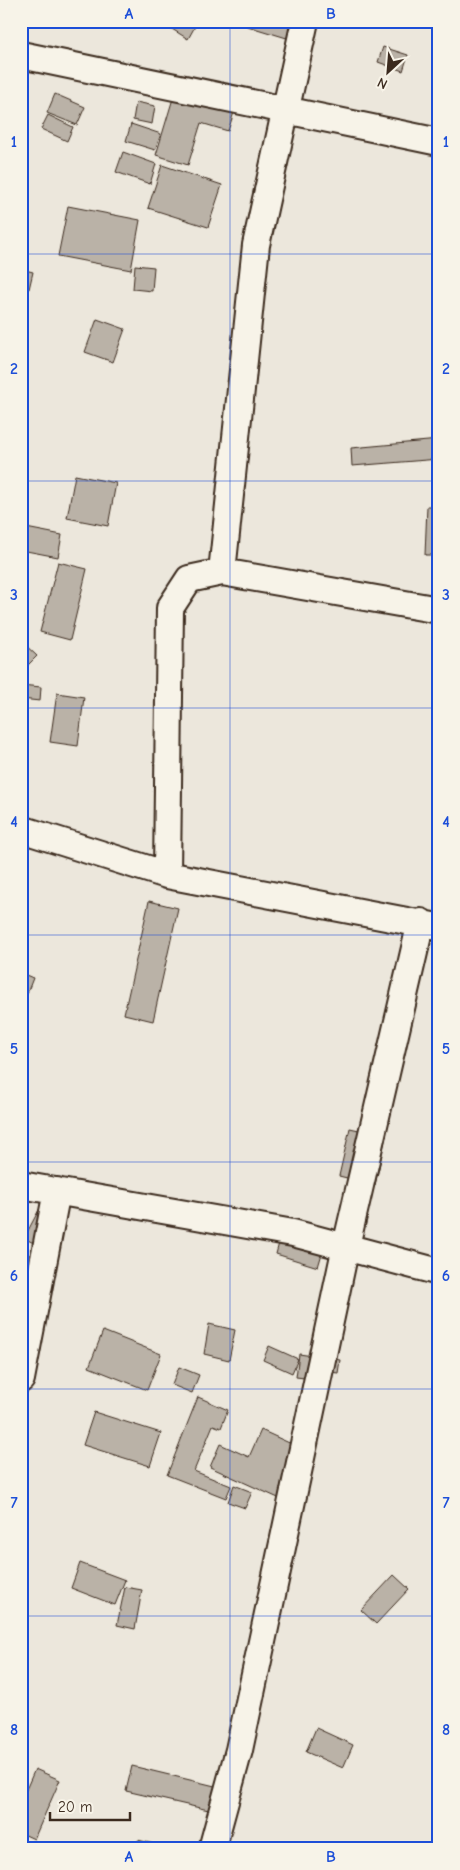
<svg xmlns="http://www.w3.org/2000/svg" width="460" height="1870" viewBox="0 0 460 1870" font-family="'Comic Neue',sans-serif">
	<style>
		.building { fill: #bab2a7; stroke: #3b2a1e }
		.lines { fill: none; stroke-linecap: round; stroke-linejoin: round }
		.minor-casing { stroke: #3b2a1e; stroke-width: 30 }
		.minor { stroke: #f7f3e8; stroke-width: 26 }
		.grid { fill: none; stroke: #1d4ed8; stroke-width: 1; stroke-opacity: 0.55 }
		.neatline { fill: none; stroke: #1d4ed8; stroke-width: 2 }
		.grid-label { font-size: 16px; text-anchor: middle; font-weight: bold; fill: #1d4ed8 }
	</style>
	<rect width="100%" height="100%" fill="#ece7dc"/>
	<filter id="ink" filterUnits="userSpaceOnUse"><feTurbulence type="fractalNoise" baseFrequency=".02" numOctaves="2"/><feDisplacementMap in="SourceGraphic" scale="10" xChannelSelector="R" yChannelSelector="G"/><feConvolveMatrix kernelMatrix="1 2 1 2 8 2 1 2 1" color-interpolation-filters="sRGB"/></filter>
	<g filter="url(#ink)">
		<!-- building -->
		<path class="building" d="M159 21H198L188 39Z
			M245 21H295L290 39 244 25Z
			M383 47 408 55 403 71 378 62Z
			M180 75 255 97 235 109 228 131 201 123 188 165 156 155Z
			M55 94 85 107 77 125 47 113Z
			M136 102 155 106 152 124 133 120Z
			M48 115 73 127 67 141 41 129Z
			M131 124 161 134 155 150 126 141Z
			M123 152 156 164 150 184 116 172Z
			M162 165 222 185 208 227 148 208Z
			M68 206 140 220 131 270 58 256Z
			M135 265 154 267 152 291 133 289Z
			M21 269 33 272 29 289 21 287Z
			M97 319 125 329 113 362 85 352Z
			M439 440V459L352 466 351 448Z
			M75 475 116 483 108 526 67 518Z
			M427 506H439V555H425Z
			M21 527 62 535 58 557 21 550Z
			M58 562 87 569 70 640 40 632Z
			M21 641 37 656 21 672Z
			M21 685 41 687 40 701 21 699Z
			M57 693 84 697 78 746 50 742Z
			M149 901 178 908 153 1021 124 1014Z
			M21 973 33 978 26 996 21 994Z
			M350 1128 386 1136 375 1185 339 1176Z
			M50 1189 43 1248 24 1238Z
			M285 1221 328 1233 318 1267 276 1254Z
			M209 1324 235 1330 229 1360 204 1354Z
			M103 1331 161 1354 147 1390 89 1367Z
			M269 1346 298 1359 292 1373 263 1360Z
			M299 1354 340 1360 338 1373 322 1371 321 1380 296 1377Z
			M179 1367 199 1375 192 1393 172 1385Z
			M198 1397 228 1410 221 1428 213 1425 194 1471 231 1486 226 1498 167 1475Z
			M94 1412 161 1433 150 1466 83 1445Z
			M261 1430 309 1452 287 1502 210 1467 220 1444 249 1457Z
			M234 1485 252 1492 245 1508 228 1502Z
			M80 1563 125 1580 115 1605 71 1588Z
			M394 1575 409 1589 376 1624 361 1610Z
			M125 1587 142 1590 135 1629 117 1625Z
			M316 1728 353 1745 343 1768 306 1752Z
			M132 1766 219 1787 213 1811 126 1791Z
			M35 1769 60 1780 34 1839 21 1833V1801Z
			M138 1840 154 1844 153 1849H136Z"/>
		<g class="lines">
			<!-- minor casing -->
			<g class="minor-casing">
				<path id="minor" d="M21 55 439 142
					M222 572 439 610
					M21 829 167 875 438 927
					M167 875 170 608 189 579 222 572 256 245 305 21
					M21 1185 293 1233 439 1272
					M21 1379 57 1191
					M212 1849 239 1750 346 1246 421 922"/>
			</g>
			<!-- minor -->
			<use href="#minor" class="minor"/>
		</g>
	</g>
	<!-- grid -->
	<path class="grid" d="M230 21V1849M21 254H439M21 481H439M21 708H439M21 935H439M21 1162H439M21 1389H439M21 1616H439"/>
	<!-- margin -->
	<rect width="460" height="1870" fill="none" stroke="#f7f3e8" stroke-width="55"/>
	<!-- north arrow -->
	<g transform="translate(388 72) rotate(206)" stroke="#f7f3e8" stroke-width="4" paint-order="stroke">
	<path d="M0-4L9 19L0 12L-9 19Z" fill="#3b2a1e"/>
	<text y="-8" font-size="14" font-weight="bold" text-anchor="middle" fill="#3b2a1e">N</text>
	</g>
	<!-- scale -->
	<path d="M50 1812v8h80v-8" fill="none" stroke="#3b2a1e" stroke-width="2.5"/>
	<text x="58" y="1812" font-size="15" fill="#3b2a1e" stroke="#f7f3e8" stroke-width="4" paint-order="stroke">20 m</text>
	<rect x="28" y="28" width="404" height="1814" class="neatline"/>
	<g class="grid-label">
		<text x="129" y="19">A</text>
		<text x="331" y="19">B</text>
		<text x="14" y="147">1</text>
		<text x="446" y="147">1</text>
		<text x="14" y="374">2</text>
		<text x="446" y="374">2</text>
		<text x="14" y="600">3</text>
		<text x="446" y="600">3</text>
		<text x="14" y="827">4</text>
		<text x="446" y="827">4</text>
		<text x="14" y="1054">5</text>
		<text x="446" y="1054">5</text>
		<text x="14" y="1281">6</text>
		<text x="446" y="1281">6</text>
		<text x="14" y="1508">7</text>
		<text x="446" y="1508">7</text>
		<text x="14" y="1735">8</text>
		<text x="446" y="1735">8</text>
		<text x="129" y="1862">A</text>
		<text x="331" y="1862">B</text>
	</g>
</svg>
